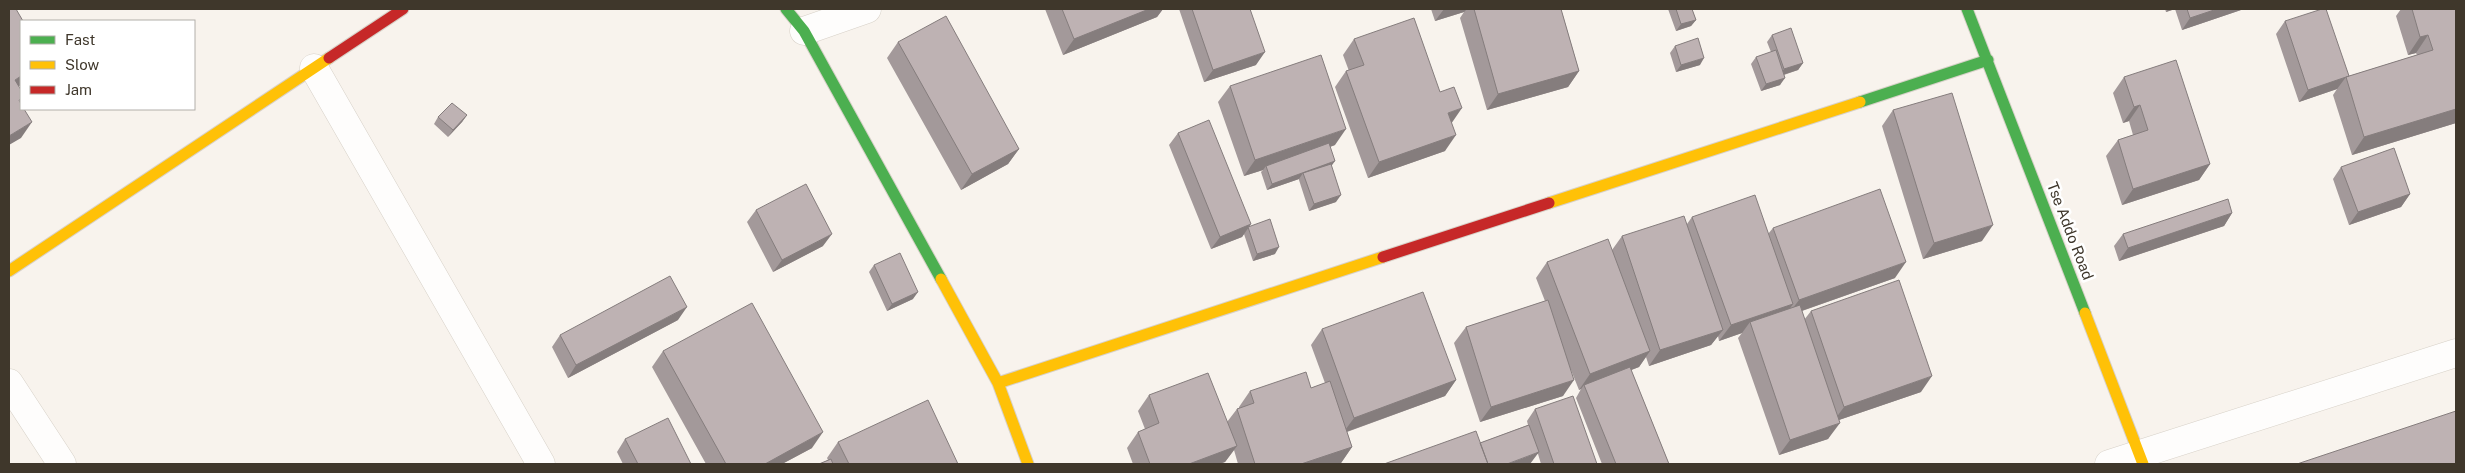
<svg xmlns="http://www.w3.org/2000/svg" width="2465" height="473" viewBox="0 0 2465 473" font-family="'Public Sans',sans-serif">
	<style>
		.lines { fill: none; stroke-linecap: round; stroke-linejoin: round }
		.street-casing { stroke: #d7d1c8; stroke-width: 29 }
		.fast-casing { stroke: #d7d1c8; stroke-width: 13 }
		.slow-casing { stroke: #d7d1c8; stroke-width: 13 }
		.jam-casing { stroke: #d7d1c8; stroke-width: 13 }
		.street { stroke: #fefdfc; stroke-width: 28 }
		.fast { stroke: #4caf50; stroke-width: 11 }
		.slow { stroke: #ffc107; stroke-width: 11 }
		.jam { stroke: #c62828; stroke-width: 11 }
		.wall { fill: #a3999a }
		.shaded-wall { fill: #857d7d }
		.building { fill: #beb2b3; stroke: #857d7d }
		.labels { text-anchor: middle; stroke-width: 5; stroke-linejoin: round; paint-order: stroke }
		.street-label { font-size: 15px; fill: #3f372b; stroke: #fff }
	</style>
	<rect width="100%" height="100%" fill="#f8f3ed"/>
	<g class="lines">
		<!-- street casing -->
		<g class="street-casing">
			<path id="street" d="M804 31 867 9
				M314 68 541 464
				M9 383 62 464
				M2109 464 2456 353"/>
		</g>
		<!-- fast casing -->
		<g class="fast-casing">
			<path id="fast" d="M786 9 804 31 941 279
				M1967 9 2085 313
				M1860 102 1988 60"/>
		</g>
		<!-- slow casing -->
		<g class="slow-casing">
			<path id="slow" d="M1549 203 1860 102
				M9 271 329 58
				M941 279 998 383 1028 464
				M2085 313 2143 464
				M998 383 1383 257"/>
		</g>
		<!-- jam casing -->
		<g class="jam-casing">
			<path id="jam" d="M329 58 403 9
				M1383 257 1549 203"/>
		</g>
		<!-- street -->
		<use href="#street" class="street"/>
		<!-- fast -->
		<use href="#fast" class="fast"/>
		<!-- slow -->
		<use href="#slow" class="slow"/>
		<!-- jam -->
		<use href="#jam" class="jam"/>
	</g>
	<!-- wall -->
	<path class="wall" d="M1045 9H1163L1157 17 1063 55Z
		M1179 9H1250L1256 65 1204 82Z
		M1431 9H1561L1579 71 1568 87 1487 110 1460 18 1464 12 1435 21Z
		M1668 9H1692L1696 20 1691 26 1676 31Z
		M2165 9H2242L2241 10 2182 30 2175 9 2166 12Z
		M2401 9H2456V123L2352 155 2333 95 2337 89 2299 102 2276 34 2285 21 2349 76 2417 55 2416 53 2408 55 2396 16Z
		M1772 35 1803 63 1798 70 1784 75 1780 85 1761 91 1751 64 1756 57 1771 52 1767 42Z
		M1354 39 1451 123 1445 151 1368 178 1335 87 1346 71H1349L1343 55Z
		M898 42 1019 149 1008 164 961 190 887 58Z
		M1675 46 1700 65 1676 72 1670 53Z
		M2124 77 2210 164 2199 180 2122 205 2106 156 2118 140 2133 135 2129 121 2123 123 2113 93Z
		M1230 86 1335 145 1330 147 1331 167 1336 202 1309 211 1299 180V179L1267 190 1261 172 1263 170 1244 176 1218 102Z
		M1893 110 1982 241 1923 259 1882 126Z
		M467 115 462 122 448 137 434 124 438 117Z
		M1178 133 1249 226 1275 254 1253 261 1244 234 1242 237 1211 249 1169 145Z
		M2341 167 2410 194 2401 207 2349 225 2333 179Z
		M756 210 823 246 773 272 747 222Z
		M2232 213 2224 226 2119 261 2114 246 2123 234Z
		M1692 217 1768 234 1773 228 1895 278 1802 311 1804 320 1811 311 1921 392 1839 420 1828 439 1779 455 1738 338 1742 333 1719 341 1718 336 1711 345 1649 366 1646 357 1639 367 1631 370 1669 464H1602L1576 398 1581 389 1579 390 1571 370 1563 396 1480 422 1454 343 1466 327 1545 301 1536 278 1547 262 1612 250 1622 236 1687 224Z
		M874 265 913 299 887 311 869 272Z
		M678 320 568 378 552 347 560 335Z
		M1322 329 1456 380 1445 396 1347 432 1352 447 1341 463 1338 464H1238L1234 450 1225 462 1219 464H1133L1127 448 1138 432 1145 429 1138 411 1149 395 1227 422 1237 409 1239 408V407L1250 391 1311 388 1325 383 1311 345Z
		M663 351 812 448 782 464H706L652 367Z
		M1535 409 1597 464H1541L1538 454 1480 443 1528 425 1527 421Z
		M625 439 691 464H623L617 452Z
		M838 442 958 464H819L828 460 827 458Z"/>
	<!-- shaded-wall -->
	<path class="shaded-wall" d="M1149 9H1163L1157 17 1063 55 1074 39Z
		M1444 9H1467L1464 12 1435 21Z
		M1748 9H1766L1747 10Z
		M2168 9H2175L2166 12Z
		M2217 9H2242L2241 10 2182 30 2190 18Z
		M1696 20 1691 26 1676 31 1681 24Z
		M2428 35 2416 53 2408 55 2420 37Z
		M1265 52 1256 65 1204 82 1213 70Z
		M1704 58 1700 65 1676 72 1681 65Z
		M1803 63 1798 70 1779 76 1784 69Z
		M1579 71 1568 87 1487 110 1498 94Z
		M21 76V85L9 93 15 80Z
		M2346 77 2337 89 2299 102 2308 90Z
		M1785 78 1780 85 1761 91 1766 84Z
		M2140 105 2129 121 2123 123 2134 107Z
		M1462 108 1451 124 1448 113Z
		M2456 109V123L2352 155 2364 137Z
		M467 115 462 122 448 137 453 130Z
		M32 122 21 138 9 145V136Z
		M1346 129 1335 145 1267 168 1266 166 1263 170 1244 176 1255 160Z
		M1456 135 1445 151 1368 178 1379 162Z
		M1019 149 1008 164 961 190 972 174Z
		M1335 161 1330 168 1303 173 1299 179 1267 190 1272 184Z
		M2210 164 2199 180 2122 205 2133 189Z
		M2410 194 2401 207 2349 225 2358 212Z
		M1341 195 1336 202 1309 211 1314 204Z
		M2232 213 2224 226 2119 261 2128 248Z
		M1251 224 1242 237 1211 249 1220 237Z
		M1993 225 1982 241 1923 259 1934 243Z
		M832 234 823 246 773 272 782 260Z
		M1279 247 1275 254 1253 261 1257 254Z
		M1906 262 1895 278 1787 316 1799 300Z
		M918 292 913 299 887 311 892 304Z
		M1793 304 1782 320 1750 322 1742 333 1719 341 1731 325Z
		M687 307 678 320 568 378 576 365Z
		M1723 330 1711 345 1649 366 1660 350Z
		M1650 351 1639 367 1585 388 1584 385 1581 389 1579 390 1590 374Z
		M1932 376 1921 392 1833 422 1844 407Z
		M1456 380 1445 396 1343 433 1354 418Z
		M1574 380 1563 396 1480 422 1491 407Z
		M1840 423 1828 439 1779 455 1790 440Z
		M823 432 812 448 782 464H765Z
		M1237 446 1225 462 1219 464H1189Z
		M1352 447 1341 463 1338 464H1301Z
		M1539 452 1530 464H1507Z"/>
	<!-- building -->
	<path class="building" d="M9 9H16L23 21H21V76L15 80 21 90V99L19 100 21 104V109H24L32 122 9 136Z
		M1062 9H1149L1074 39Z
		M1192 9H1250L1265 52 1213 70Z
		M1474 9H1561L1579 71 1498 94Z
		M1676 9H1692L1696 20 1681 24Z
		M2187 9H2217L2190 18Z
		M2322 9H2326L2349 76 2308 90 2285 21Z
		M2412 9H2456V109L2364 137 2346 77 2433 50 2428 35 2420 37Z
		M946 16 1019 149 972 174 898 42Z
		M1414 18 1440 92 1454 87 1462 108 1448 113 1456 135 1379 162 1346 71 1364 65 1354 39Z
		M1791 28 1803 63 1784 69 1772 35Z
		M1698 38 1704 58 1681 65 1675 46Z
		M1776 50 1785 78 1766 84 1756 57Z
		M1321 55 1346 129 1255 160 1230 86Z
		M2176 60 2210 164 2133 189 2118 140 2148 130 2140 105 2134 107 2124 77Z
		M1952 93 1993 225 1934 243 1893 110Z
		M452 103 467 115 453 130 438 117Z
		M1209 120 1251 224 1220 237 1178 133Z
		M1329 143 1335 161 1272 184 1266 166Z
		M2394 148 2410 194 2358 212 2341 167Z
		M1331 164 1341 195 1314 204 1303 173Z
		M806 184 832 234 782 260 756 210Z
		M1880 189 1906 262 1799 300 1773 228Z
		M1755 195 1793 304 1731 325 1692 217Z
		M2228 199 2232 213 2128 248 2123 234Z
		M1684 216 1723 330 1660 350 1622 236Z
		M1270 219 1279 247 1257 254 1248 227Z
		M1608 239 1650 351 1590 374 1547 262Z
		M900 253 918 292 892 304 874 265Z
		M670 276 687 307 576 365 560 335Z
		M1899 280 1932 376 1844 407 1811 311Z
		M1423 292 1456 380 1354 418 1322 329Z
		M1548 300 1574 380 1491 407 1466 327Z
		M752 303 823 432 765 464H726L663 351Z
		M1800 305 1840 423 1790 440 1750 322Z
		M1630 367 1669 464H1616L1584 385Z
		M1306 372 1311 388 1330 381 1352 447 1301 464H1255L1237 409 1254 403 1250 391Z
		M1208 373 1237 446 1189 464H1150L1138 432 1159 423 1149 395Z
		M1573 396 1597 464H1554L1535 409Z
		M928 400 958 464H849L838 442Z
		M2456 411V464H2297Z
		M668 418 691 464H638L625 439Z
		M1529 425 1539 452 1507 464H1488L1480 443Z
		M1476 431 1488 464H1384Z
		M831 459 833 464H819Z"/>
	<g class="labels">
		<!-- street labels -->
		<g class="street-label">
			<text transform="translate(2070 231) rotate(69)" y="5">Tse Addo Road</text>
		</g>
	</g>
	<!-- border -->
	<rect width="2465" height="473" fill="none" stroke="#3f372b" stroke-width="20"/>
	<!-- legend -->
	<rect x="20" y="20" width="175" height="90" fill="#ffffff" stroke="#b2afaa"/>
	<rect x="30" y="36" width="25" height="8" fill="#4caf50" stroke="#b2afaa"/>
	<text x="65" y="45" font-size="15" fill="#3f372b">Fast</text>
	<rect x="30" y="61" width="25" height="8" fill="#ffc107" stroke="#b2afaa"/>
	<text x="65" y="70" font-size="15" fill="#3f372b">Slow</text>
	<rect x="30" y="86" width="25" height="8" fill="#c62828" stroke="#b2afaa"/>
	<text x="65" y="95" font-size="15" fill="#3f372b">Jam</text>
</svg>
